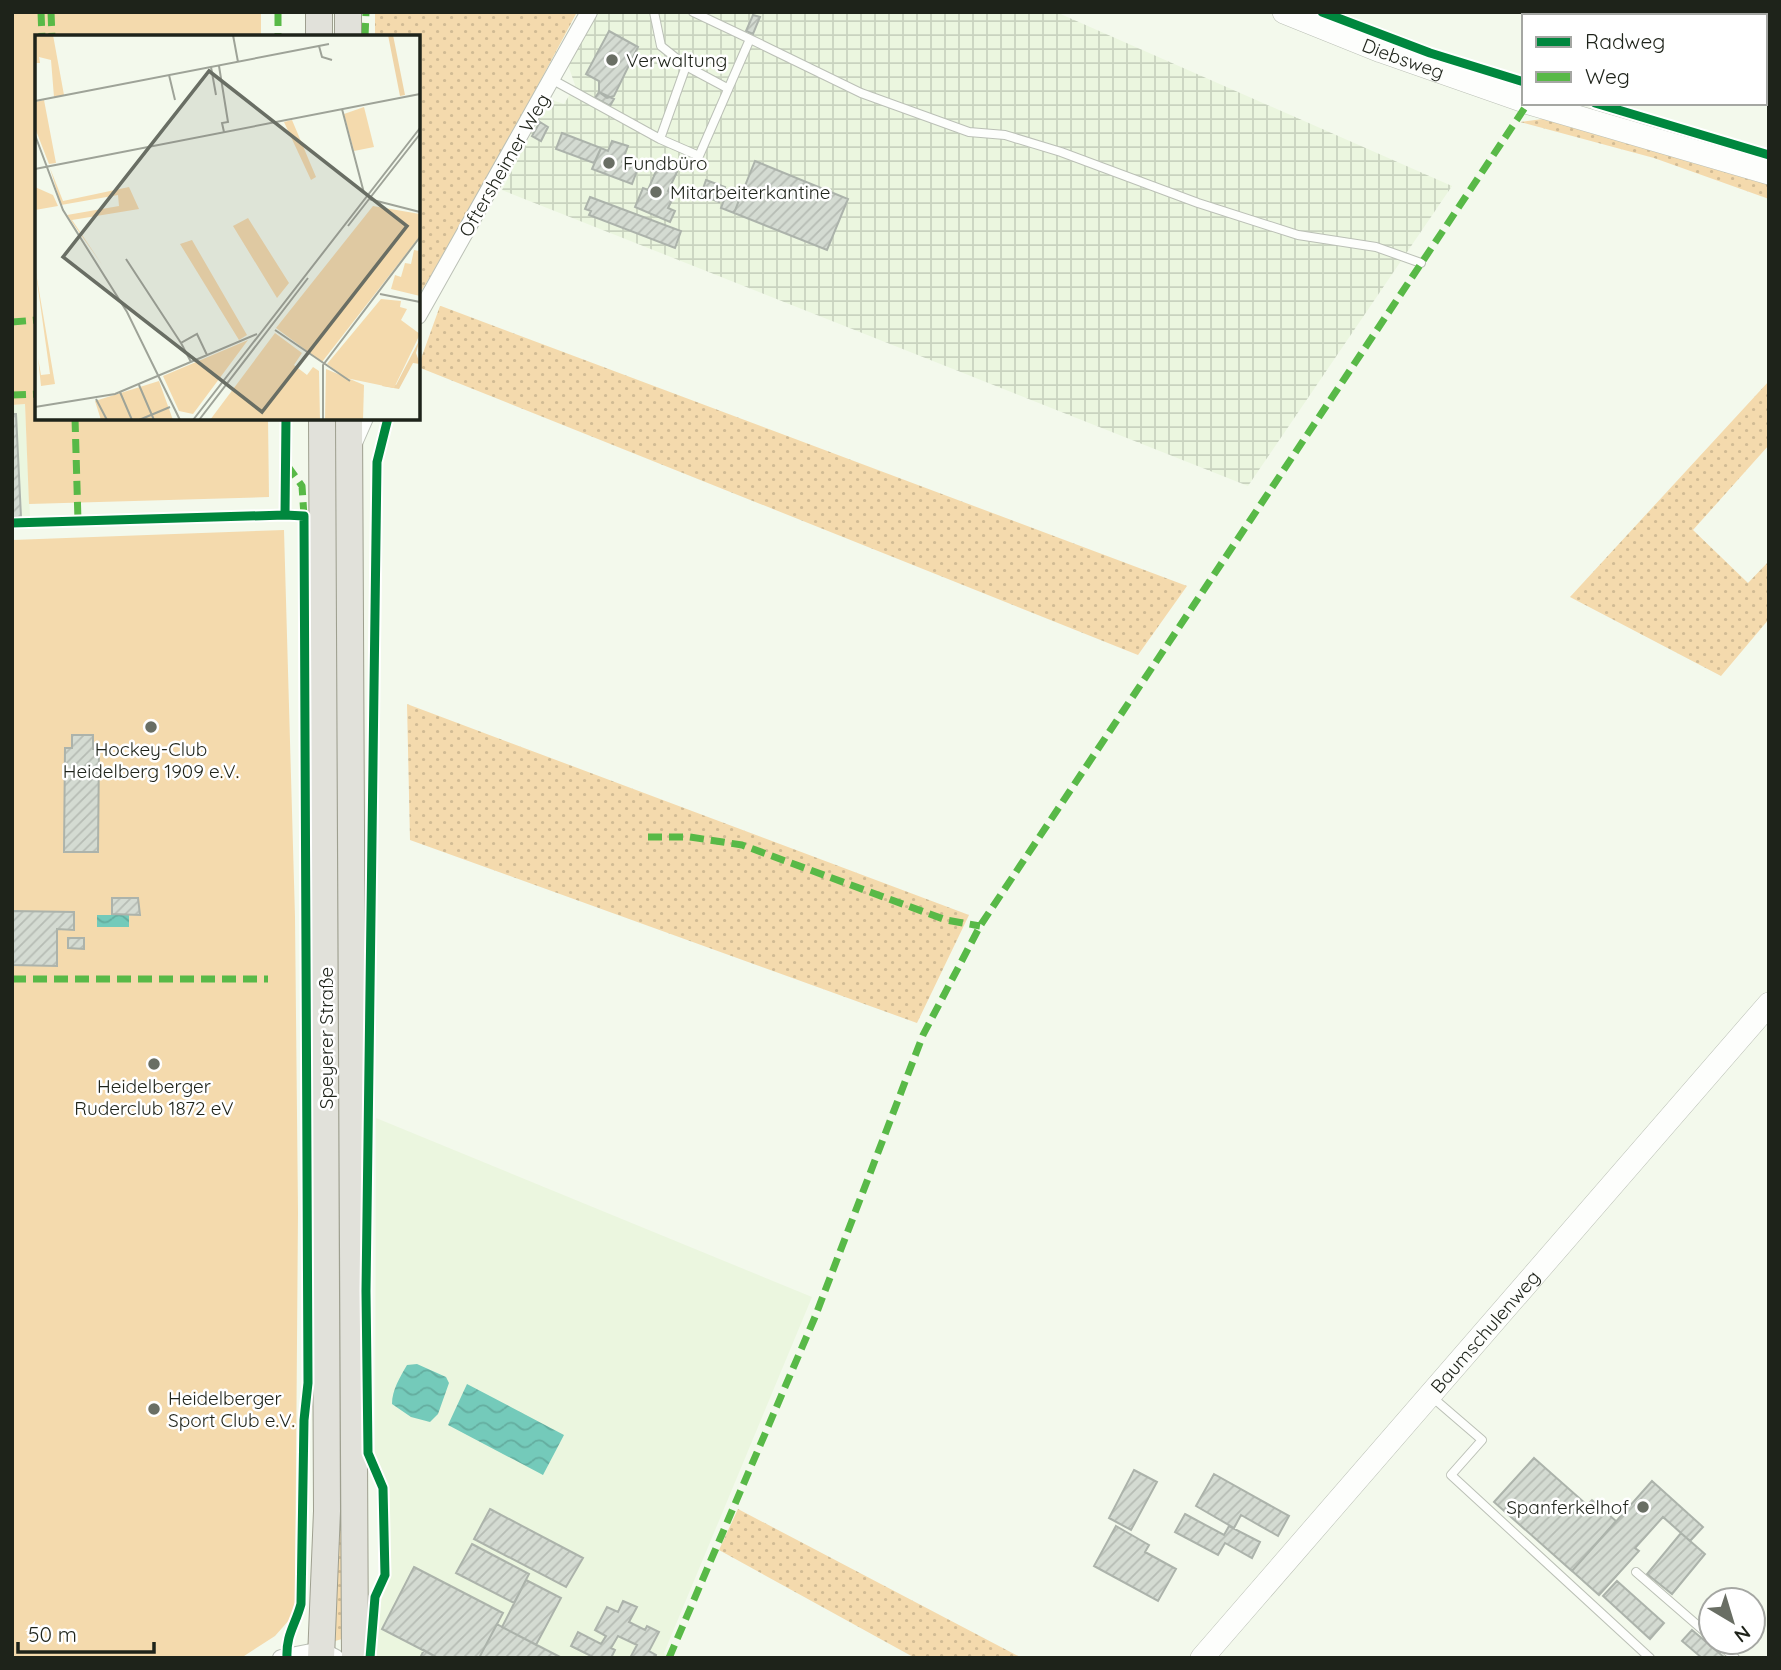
<svg xmlns="http://www.w3.org/2000/svg" width="1781" height="1670" viewBox="0 0 1781 1670" font-family="Quicksand,sans-serif">
	<style>
		.built { fill: #ebf6df }
		.industrial { fill: url(#industrial-grid) }
		.grass { fill: url(#grass-dots) }
		.pitch { fill: #f4daad }
		.water { fill: url(#water-waves) }
		.building { fill: url(#building-hatch); stroke: #acb3ab; stroke-width: 2 }
		.lines { fill: none; stroke-linecap: round; stroke-linejoin: round }
		.lane-casing { stroke: #bbc0b6; stroke-width: 10 }
		.street-casing { stroke: #bbc0b6; stroke-width: 18 }
		.secondary-casing { stroke: #bbc0b6; stroke-width: 24 }
		.primary-casing { stroke: #9e9f8f; stroke-width: 28 }
		.lane { stroke: #fdfefc; stroke-width: 8 }
		.street { stroke: #fdfefc; stroke-width: 16 }
		.secondary { stroke: #fdfefc; stroke-width: 23 }
		.primary { stroke: #e1e1da; stroke-width: 26 }
		.quiet { stroke: #58b947; stroke-width: 7; stroke-dasharray: 14 7; stroke-linecap: butt }
		.cycleway-casing { stroke: #fff; stroke-width: 13 }
		.cycleway { stroke: #00873e; stroke-width: 9 }
		.poi-dot { fill: #696e64; stroke: #fff; stroke-width: 2.5 }
		.labels { text-anchor: middle; stroke-width: 5; stroke-linejoin: round; paint-order: stroke }
		.street-label { font-size: 19px; fill: #1e231a; stroke: #fff }
		.poi-label { font-size: 19px; fill: #1e231a; stroke: #fff; text-anchor: start }
		.inset-road { fill: none; stroke: #9ea398; stroke-width: 2 }
		.view { fill: #696e64; fill-opacity: 0.15; stroke: #696e64; stroke-width: 3.5 }
		.inset-edge { fill: none; stroke: #1e231a; stroke-width: 3.5 }
	</style>
	<defs>
		<pattern id="industrial-grid" width="8" height="8" patternUnits="userSpaceOnUse" patternTransform="scale(1.75)"><rect width="8" height="8" fill="#ebf6df"/><path d="M0 4h8M4 0v8" fill="none" stroke="#c9d3bf"/></pattern>
		<pattern id="grass-dots" width="8" height="8" patternUnits="userSpaceOnUse" patternTransform="scale(1.75)"><rect width="8" height="8" fill="#f4daad"/><path d="M2 2h.1M6 6h.1" fill="none" stroke="#d1bb94" stroke-width="1.8" stroke-linecap="round"/></pattern>
		<pattern id="water-waves" width="16" height="10" patternUnits="userSpaceOnUse" patternTransform="scale(1.75)"><rect width="16" height="10" fill="#74caba"/><path d="M0 5q4-4 8 0t8 0" fill="none" stroke="#64ad9f"/></pattern>
		<pattern id="building-hatch" width="6" height="6" patternUnits="userSpaceOnUse" patternTransform="scale(1.75)"><rect width="6" height="6" fill="#d4dbd2"/><path d="M-1 1l2-2M0 6l6-6M5 7l2-2" fill="none" stroke="#b6bcb4"/></pattern>
	</defs>
	<rect width="100%" height="100%" fill="#f3f9ec"/>
	<!-- built -->
	<path class="built" d="M25 404 30 517 12 518V405Z
		M376 1118 812 1297 664 1653 670 1658H376L380 1603 389 1576 387 1485 375 1459Z"/>
	<!-- industrial -->
	<path class="industrial" d="M597 12H1056L1452 186 1248 486 502 190 549 99 564 104 572 91 575 85 568 65Z"/>
	<!-- grass -->
	<path class="grass" d="M375 12H577L469 215 418 296V37H375Z
		M1550 118 1769 184V199L1654 158 1520 122Z
		M440 306H441L1187 586 1138 655 418 367Z
		M1769 381V445L1693 530 1748 583 1769 561V619L1721 676 1570 597Z
		M407 704 969 915 917 1023 410 840Z
		M341 1366 342 1639 335 1641 332 1640 337 1367Z
		M738 1509 1022 1658H915L719 1550Z"/>
	<!-- pitch -->
	<path class="pitch" d="M12 12H261V37H37V418H268L269 497 29 504 25 404 12 405Z
		M284 530 295 917 298 1212 295 1602 290 1619 275 1636 241 1658H12V540Z"/>
	<!-- water -->
	<path class="water" d="M97 915H129V927H97Z
		M417 1364 446 1377 449 1383 438 1414 430 1422 411 1417 392 1404C392 1390 400 1377 407 1365Z
		M467 1384 564 1435 543 1475 448 1425Z"/>
	<!-- building -->
	<path class="building" d="M753 15 760 17 753 34 746 31Z
		M609 31 638 47 614 96 607 98 599 92V81L586 74Z
		M599 92 614 99 610 106 595 98Z
		M540 122 548 127 541 141 532 136Z
		M562 133 601 148 594 163 556 149Z
		M612 141 628 146 622 162 638 168 632 184 592 169 601 148 608 151Z
		M755 161 848 199 827 250 734 213Z
		M659 164 677 172 668 191 675 194 668 208 675 211 670 222 635 207 643 188 648 190Z
		M706 180 725 187 719 202 701 195Z
		M726 195 739 200 734 213 721 208Z
		M590 197 681 231 675 248 589 215 591 211 585 209Z
		M12 414H16L21 517H12Z
		M72 735H93V749H99L98 852H64L65 748H72Z
		M112 898H138L140 915 112 914Z
		M12 911 74 912V930L57 929V966L12 965Z
		M68 938H84V949L68 948Z
		M1534 1458 1587 1505 1592 1500 1616 1521 1572 1571 1494 1502Z
		M1134 1470 1157 1482 1131 1530 1109 1518Z
		M1214 1474 1289 1516 1278 1536 1241 1515 1234 1528 1196 1506Z
		M1652 1481 1703 1527 1690 1541 1663 1517 1635 1548 1639 1551 1599 1595 1572 1571Z
		M490 1509 583 1558 566 1587 474 1539Z
		M1185 1514 1224 1535 1229 1526 1260 1542 1252 1558 1225 1543 1218 1555 1175 1532Z
		M1116 1526 1149 1545 1145 1552 1176 1569 1158 1601 1094 1566Z
		M1681 1533 1705 1554 1672 1594 1647 1574Z
		M472 1544 529 1574 514 1603 456 1573Z
		M414 1567 503 1613 479 1658H438L382 1629Z
		M526 1580 561 1598 536 1645 502 1627Z
		M1617 1581 1664 1623 1650 1639 1603 1596Z
		M623 1601 637 1607 629 1622 645 1630 647 1626 659 1632 649 1651 656 1655 655 1658H630L637 1645 618 1636 611 1648 615 1650 611 1658H595L571 1646 578 1632 601 1644 606 1636 595 1630 607 1607 618 1612Z
		M497 1624 502 1627 562 1658H479Z
		M1692 1630 1725 1658H1702L1682 1641Z
		M424 1650 438 1658H420Z"/>
	<g class="lines">
		<!-- lane casing -->
		<g class="lane-casing">
			<path id="lane" d="M654 12 661 46 686 66 727 88
				M750 39 861 93 969 132 1005 135 1061 152 1198 203 1298 235 1376 247 1421 263
				M553 80 660 139 699 156 750 39 693 12
				M660 139 686 66
				M12 523 285 515
				M1432 1397 1482 1440 1451 1475 1650 1658
				M1636 1572 1711 1637
				M1717 1642 1735 1658"/>
		</g>
		<!-- street casing -->
		<g class="street-casing">
			<path id="street" d="M418 316 589 12
				M354 443 365 418
				M281 1658 321 1650 336 1658"/>
		</g>
		<!-- secondary casing -->
		<g class="secondary-casing">
			<g id="secondary">
				<path id="s1" d="M1284 12 1381 51 1524 101"/>
				<path d="M1529 103 1769 173"/>
				<path id="s2" d="M1202 1658 1769 1004"/>
			</g>
		</g>
		<!-- primary casing -->
		<g class="primary-casing">
			<path id="primary" d="M319 12V37
				M348 37V12
				M349 418 355 1658
				M321 1658 327 1511 322 418"/>
		</g>
		<!-- lane -->
		<use href="#lane" class="lane"/>
		<!-- street -->
		<use href="#street" class="street"/>
		<!-- secondary -->
		<use href="#secondary" class="secondary"/>
		<!-- primary -->
		<use href="#primary" class="primary"/>
		<!-- quiet -->
		<path class="quiet" d="M41 12 42 37
			M51 12 52 37
			M278 12V37
			M1589 16 1592 12
			M365 37 366 12
			M12 322 37 320
			M12 395 37 394
			M75 418 78 521
			M287 465 302 486 304 516
			M648 837H690L742 845 946 920 980 926
			M12 979H268
			M669 1658 815 1317 923 1035 980 926 1528 103"/>
		<!-- cycleway casing -->
		<g class="cycleway-casing">
			<path id="cycleway" d="M1322 12 1430 53 1524 82
				M1595 103 1769 155
				M286 418 285 515 304 516 308 1383 304 1420 301 1604C295 1626 286 1634 287 1658
				M12 523 285 515
				M370 1658 375 1597 385 1575 383 1488 368 1453 366 1291 377 462 388 418"/>
		</g>
		<!-- cycleway -->
		<use href="#cycleway" class="cycleway"/>
	</g>
	<!-- markers -->
	<g class="poi-dot">
		<circle cx="612" cy="60" r="7"/>
		<circle cx="609" cy="163" r="7"/>
		<circle cx="656" cy="192" r="7"/>
		<circle cx="151" cy="727" r="7"/>
		<circle cx="154" cy="1064" r="7"/>
		<circle cx="154" cy="1409" r="7"/>
		<circle cx="1643" cy="1507" r="7"/>
	</g>
	<g class="labels">
		<!-- street labels -->
		<g class="street-label">
			<text dy="7" stroke="none"><textPath href="#s1" startOffset="128">Diebsweg</textPath></text>
			<text transform="translate(504 165) rotate(-60)" y="7">Oftersheimer Weg</text>
			<text transform="translate(326 1038) rotate(-90)" y="7">Speyerer Straße</text>
			<text dy="7" stroke="none"><textPath href="#s2" startOffset="432">Baumschulenweg</textPath></text>
		</g>
		<!-- poi labels -->
		<g class="poi-label">
			<text x="626" y="67">Verwaltung</text>
			<text x="623" y="170">Fundbüro</text>
			<text x="670" y="199">Mitarbeiterkantine</text>
			<text x="151" y="756" text-anchor="middle">Hockey-Club<tspan x="151" dy="22">Heidelberg 1909 e.V.</tspan></text>
			<text x="154" y="1093" text-anchor="middle">Heidelberger<tspan x="154" dy="22">Ruderclub 1872 eV</tspan></text>
			<text x="168" y="1405">Heidelberger<tspan x="168" dy="22">Sport Club e.V.</tspan></text>
			<text x="1629" y="1514" text-anchor="end">Spanferkelhof</text>
		</g>
	</g>
	<!-- overview -->
	<g transform="translate(35 35)">
		<rect width="385" height="385" fill="#f3f9ec"/>
		<path d="M18 0 29 60 19 62 16 25 4 22 5 28H0V1ZM9 65 21 128 14 129 0 93V67ZM257 85 281 142 276 145 249 87ZM15 133 28 166 94 152 104 174 37 185 68 231 32 180 84 171 83 160 26 170ZM0 152 18 160 23 171 0 175ZM213 183 254 248 242 263 198 191ZM157 205 212 300 204 305 145 209ZM0 232 20 349 6 351 3 323 6 340 15 339ZM213 305 158 379 144 376 128 341ZM124 346 138 385H66L60 366Z" fill="#f4daad"/>
		<path d="M353 0H358L370 60 365 61ZM385 304 381 318 385 329 378 328 364 354 347 351 351 345 361 350Z" fill="#efd4a7"/>
		<path d="M291 334 329 350 328 385H290Z" fill="#f4daad"/>
		<path d="M329 72 339 112 319 116 309 79ZM338 171 385 179V201L287 327 241 293ZM379 215 385 216V261L356 254 360 240 366 242 370 228 376 229ZM346 264 366 266 365 272 372 274 366 285 385 299 359 353 311 343 292 329ZM240 298 267 318 259 330 272 340 278 332 284 336 285 385H175Z" fill="#f4daad"/>
		<path class="inset-road" d="M198 0 203 27M284 11 287 22 297 25M184 31 193 87 187 88 189 97M176 32 181 60M134 40 140 65M0 66 294 9M307 74 329 158M0 100 28 175 92 277 145 385M0 134 385 59M334 164 385 177M313 191 385 99M91 224 146 308M345 259 385 267M240 295 315 346M156 327 146 308 162 299 172 320M104 350 119 385M85 357 97 385M61 364 72 385M0 372 80 359 222 299M104 385 135 372M158 385 385 93M164 385 273 243M288 385V330L385 202"/>
		<path class="view" d="M174 36 372 191 227 377 28 222Z"/>
		<rect width="385" height="385" class="inset-edge"/>
	</g>
	<!-- border -->
	<rect width="1781" height="1670" fill="none" stroke="#1e231a" stroke-width="28"/>
	<!-- legend -->
	<rect x="1522" y="14" width="245" height="91" fill="#ffffff" stroke="#a5a7a3" stroke-width="2"/>
	<rect x="1536" y="37" width="35" height="10" fill="#00873e" stroke="#a5a7a3" stroke-width="2"/>
	<text x="1585" y="49" font-size="21" fill="#1e231a">Radweg</text>
	<rect x="1536" y="72" width="35" height="10" fill="#58b947" stroke="#a5a7a3" stroke-width="2"/>
	<text x="1585" y="84" font-size="21" fill="#1e231a">Weg</text>
	<!-- north arrow -->
	<g transform="translate(1732 1621) rotate(142)"><circle r="33" fill="#ffffff" stroke="#a5a7a3" stroke-width="2"/>
	<path d="M0-5L12 26L0 18L-12 26Z" fill="#696e64"/>
	<text y="-10" font-size="19" font-weight="bold" text-anchor="middle" fill="#1e231a">N</text>
	</g>
	<!-- scale -->
	<path d="M18 1642v10h136v-10" fill="none" stroke="#1e231a" stroke-width="3.5"/>
	<text x="28" y="1642" font-size="21" fill="#1e231a" stroke="#ffffff" stroke-width="5" paint-order="stroke">50 m</text>
</svg>
